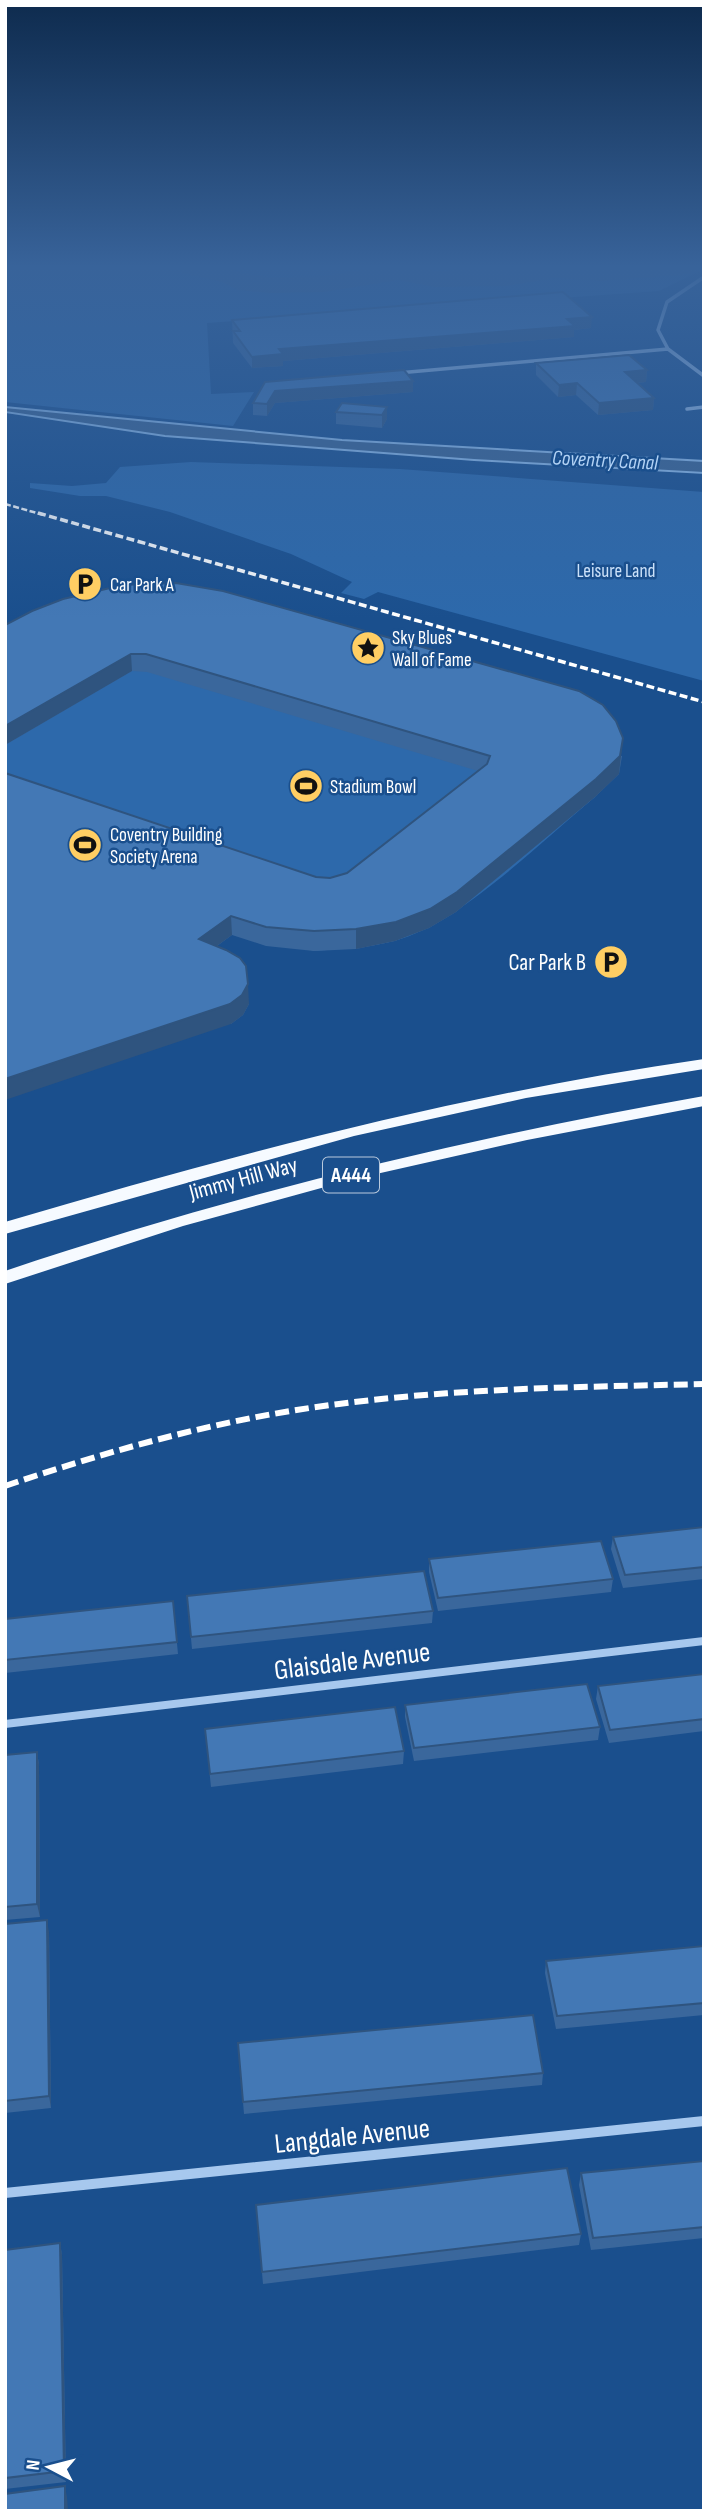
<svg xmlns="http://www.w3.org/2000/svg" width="709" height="2516" viewBox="0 0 709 2516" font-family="'Sofia Sans Condensed',sans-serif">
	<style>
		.green { fill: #2d69ab }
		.water { fill: #3e6592; stroke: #99c4f0; stroke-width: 2 }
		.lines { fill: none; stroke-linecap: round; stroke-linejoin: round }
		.river { fill: #3e6592; fill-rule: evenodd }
		.minor-far2 { stroke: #a7c8ee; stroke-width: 3.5 }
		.minor-far1 { stroke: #a7c8ee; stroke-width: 8 }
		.minor { stroke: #a7c8ee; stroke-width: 10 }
		.trunk { fill: #f6faff; fill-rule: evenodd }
		.rail-far2 { stroke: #fff; stroke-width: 2.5; stroke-dasharray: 6 2.5; stroke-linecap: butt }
		.rail-far1 { stroke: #fff; stroke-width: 3.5; stroke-dasharray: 8 3.5; stroke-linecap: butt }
		.rail { stroke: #fff; stroke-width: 6; stroke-dasharray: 14 6; stroke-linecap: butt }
		.wall { fill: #3a679c }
		.shaded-wall { fill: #2f547f }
		.building { fill: #4378b5; stroke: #2f547f; stroke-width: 2 }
		.labels { text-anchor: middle; stroke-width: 5; stroke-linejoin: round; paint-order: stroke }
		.far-park-label { font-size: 19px; fill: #cce2fa; stroke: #1a4f8d }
		.far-poi-label { font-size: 19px; fill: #fff; stroke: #1a4f8d; text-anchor: start }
		.far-water-label { font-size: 21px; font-style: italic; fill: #b2d2f5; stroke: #1a4f8d }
		.shield { fill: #1a4f8d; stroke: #bacadd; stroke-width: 2 }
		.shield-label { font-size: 21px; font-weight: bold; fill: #fff }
		.poi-label { font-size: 23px; fill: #fff; stroke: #1a4f8d; text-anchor: end }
		.street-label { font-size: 23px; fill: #fff; stroke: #1a4f8d }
		.near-street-label { font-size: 28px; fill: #fff; stroke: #1a4f8d }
	</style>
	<rect width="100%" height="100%" fill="#1a4f8d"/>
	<!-- green -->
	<path class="green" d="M5 267H704V269L659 291 207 323 211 394 254 392 233 426 5 402Z
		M191 462 400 469 704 492V681L378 592 364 599 341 593 352 582 291 554 170 512 106 496H80L30 488V483L72 486 106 483 120 467Z
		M34 628 595 797C542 841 459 924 394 941 368 948 341 949 314 951L5 857V643Z"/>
	<!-- water -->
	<path class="water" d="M5 407 342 440 704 461V473L474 460 165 436 5 412Z"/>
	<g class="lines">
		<!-- river -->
		<path class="river" d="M179 267H226L246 274 270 277 324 276 380 267H413L435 271 525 267H694L691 273 681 275 602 281 555 278 506 286 435 287 398 280 324 292 270 293 238 290 222 282 182 273Z"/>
		<!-- minor-far2 -->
		<path class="minor-far2" d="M704 277 667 302 658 330 668 349 704 376
			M398 373 668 349
			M687 409 704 407"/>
		<!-- minor-far1 -->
		<path class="minor-far1" d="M5 1724 704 1641"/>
		<!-- minor -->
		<path class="minor" d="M5 2193 704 2121"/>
		<!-- trunk -->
		<path class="trunk" d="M704 1059V1069L526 1098 354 1136 5 1234V1222C236 1154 466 1093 704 1059Z
			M704 1096V1106L527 1140 354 1179 183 1226 5 1284V1271C234 1194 466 1138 704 1096Z"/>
		<!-- rail-far2 -->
		<path class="rail-far2" d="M5 504 44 515"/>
		<!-- rail-far1 -->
		<path class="rail-far1" d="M38 513 704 702"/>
		<!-- rail -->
		<path class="rail" d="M5 1486C114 1449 225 1418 339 1404 460 1388 582 1387 704 1384"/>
	</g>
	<!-- wall -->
	<path class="wall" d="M232 320 591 328 574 330V337L283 361V366L252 368 233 343Z
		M536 363 647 370 646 382 637 383 654 398 653 410 598 415 576 395 558 397 536 375Z
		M413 381V392L275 403 267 416 253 415V403Z
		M387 407V419L382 428 336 424V412Z
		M32 611 622 756 619 774 595 797 456 912 429 928 395 941 356 949 314 951 266 946 232 935 217 946 249 1004 243 1015 231 1024 5 773 316 877 330 878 347 873 478 771 147 672 132 671 5 745V625Z
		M704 1527V1579L623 1588 611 1549 613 1537Z
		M429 1559 613 1579 611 1592 438 1611 429 1572Z
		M187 1596 433 1611 432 1623 192 1649Z
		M173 1601 178 1654 5 1673V1619Z
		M704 1674V1731L609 1743 596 1699 598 1686Z
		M405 1705 600 1727 598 1740 414 1761 405 1717Z
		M205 1729 404 1751 403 1764 211 1787Z
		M37 1752 39 1765 40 1917 5 1920V1755Z
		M5 1924 49 1932 51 2108 5 2113Z
		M704 1946V2015L556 2029 545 1973 546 1961Z
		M238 2043 543 2073 542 2085 244 2114Z
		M704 2161V2238L591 2250 579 2185 581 2173Z
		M256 2205 581 2234 579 2245 263 2284Z
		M60 2243 62 2255 66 2482 5 2489V2250Z"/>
	<!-- shaded-wall -->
	<path class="shaded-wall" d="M592 317 591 328 574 330V337L283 361V366L252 368V357L279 349Z
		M647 370 646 382 625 384V372Z
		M413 381V392L275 403 267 416V404L275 391Z
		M577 383 576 395 558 397 559 385Z
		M654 398 653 410 598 415 599 403Z
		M387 407V419L382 428V415Z
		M131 654 132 671 5 745V726Z
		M623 738 619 774 595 797 456 912 429 928 395 941 356 949V929Z
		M231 916 232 935 200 958 199 939Z
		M248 984 249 1004 243 1015 231 1024 5 1100V1079Z
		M37 1752 39 1765 40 1917 37 1904Z
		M47 1920 49 1932 51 2108 49 2096Z
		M60 2243 62 2255 66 2482 64 2471Z
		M65 2486 67 2497 68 2511H65Z"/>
	<!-- building -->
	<path class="building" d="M563 292 592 317 567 319 575 326 279 349 283 354 252 357 233 331H240L232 320Z
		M629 355 647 370 625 372 654 398 599 403 577 383 559 385 536 363Z
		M404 370 413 381 275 391 267 404 253 403 265 382Z
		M342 403 387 407 382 415 336 412Z
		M176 583 223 591 579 691 603 705 616 721 623 738 620 756 596 779 457 892 430 909 396 922 356 929 314 931 266 927 231 916 199 939 226 950 240 958 246 966 248 984 242 995 230 1004 5 1079V773L316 877 330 878 347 873 487 764 490 756 146 654H131L5 726V625L32 611 63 599 123 585Z
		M704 1527V1567L625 1575 613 1537Z
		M601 1541 613 1579 438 1598 429 1559Z
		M424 1571 433 1611 191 1637 187 1596Z
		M173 1601 177 1642 5 1660V1619Z
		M704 1674V1719L610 1730 598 1686Z
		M587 1684 600 1727 414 1748 405 1705Z
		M395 1707 404 1751 210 1774 205 1729Z
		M37 1752V1904L5 1907V1755Z
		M47 1920 49 2096 5 2101V1924Z
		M704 1946V2003L557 2016 546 1961Z
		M533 2015 543 2073 243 2102 238 2043Z
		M704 2161V2227L593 2238 581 2173Z
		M567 2168 581 2234 262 2272 256 2205Z
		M60 2243 64 2471 5 2478V2250Z
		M65 2486V2511H5V2494Z"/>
	<!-- sky -->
	<linearGradient id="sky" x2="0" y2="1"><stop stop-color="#0e2b4e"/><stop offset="0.43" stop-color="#38639a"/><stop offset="1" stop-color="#38639a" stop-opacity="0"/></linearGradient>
	<rect width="709" height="619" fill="url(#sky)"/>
	<!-- icons -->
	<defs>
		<g id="parking-disc" transform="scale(1.75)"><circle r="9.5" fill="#ffce63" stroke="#1a4f8d"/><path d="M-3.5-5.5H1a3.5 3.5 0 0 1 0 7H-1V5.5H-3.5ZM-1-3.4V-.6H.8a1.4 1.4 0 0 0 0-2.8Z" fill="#111"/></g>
		<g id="sight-disc" transform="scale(1.75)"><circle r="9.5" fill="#ffce63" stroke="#1a4f8d"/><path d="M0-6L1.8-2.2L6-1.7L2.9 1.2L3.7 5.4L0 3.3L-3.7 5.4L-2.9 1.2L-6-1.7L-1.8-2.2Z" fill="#111"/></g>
		<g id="stadium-disc" transform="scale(1.75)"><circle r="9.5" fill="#ffce63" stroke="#1a4f8d"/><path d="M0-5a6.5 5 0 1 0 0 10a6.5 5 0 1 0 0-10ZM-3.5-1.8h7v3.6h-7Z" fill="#111"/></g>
	</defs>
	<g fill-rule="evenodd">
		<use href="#parking-disc" x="85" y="584"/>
		<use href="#sight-disc" x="368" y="648"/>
		<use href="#stadium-disc" x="306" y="786"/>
		<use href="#stadium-disc" x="85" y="845"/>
		<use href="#parking-disc" x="611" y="962"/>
	</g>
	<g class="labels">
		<!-- far-park labels -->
		<g class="far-park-label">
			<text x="616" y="577">Leisure Land</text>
		</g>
		<!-- far-poi labels -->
		<g class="far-poi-label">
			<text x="110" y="591">Car Park A</text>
			<text x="392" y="644">Sky Blues<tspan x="392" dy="22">Wall of Fame</tspan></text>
			<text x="330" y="793">Stadium Bowl</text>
			<text x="110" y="841">Coventry Building<tspan x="110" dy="22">Society Arena</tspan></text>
		</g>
		<!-- far-water labels -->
		<g class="far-water-label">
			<text transform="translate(605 460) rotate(3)" y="7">Coventry Canal</text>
		</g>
		<!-- shield labels -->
		<rect class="shield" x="323" y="1157.5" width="56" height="35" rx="5"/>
		<g class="shield-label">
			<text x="351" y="1182">A444</text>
		</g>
		<!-- poi labels -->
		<g class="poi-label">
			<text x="586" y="970">Car Park B</text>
		</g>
		<!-- street labels -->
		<g class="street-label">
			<text transform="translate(243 1178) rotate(-15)" y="8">Jimmy Hill Way</text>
		</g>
		<!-- near-street labels -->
		<g class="near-street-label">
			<text transform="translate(352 1660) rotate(-7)" y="10">Glaisdale Avenue</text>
			<text transform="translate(352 2135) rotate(-6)" y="10">Langdale Avenue</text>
		</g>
	</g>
	<!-- border -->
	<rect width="709" height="2516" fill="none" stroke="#ffffff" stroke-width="14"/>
	<!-- north arrow -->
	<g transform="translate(49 2467) rotate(277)" stroke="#1a4f8d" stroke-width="5" paint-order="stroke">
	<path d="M0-5L12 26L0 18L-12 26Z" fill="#ffffff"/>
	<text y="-10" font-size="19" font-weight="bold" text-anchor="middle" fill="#ffffff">N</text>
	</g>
</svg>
